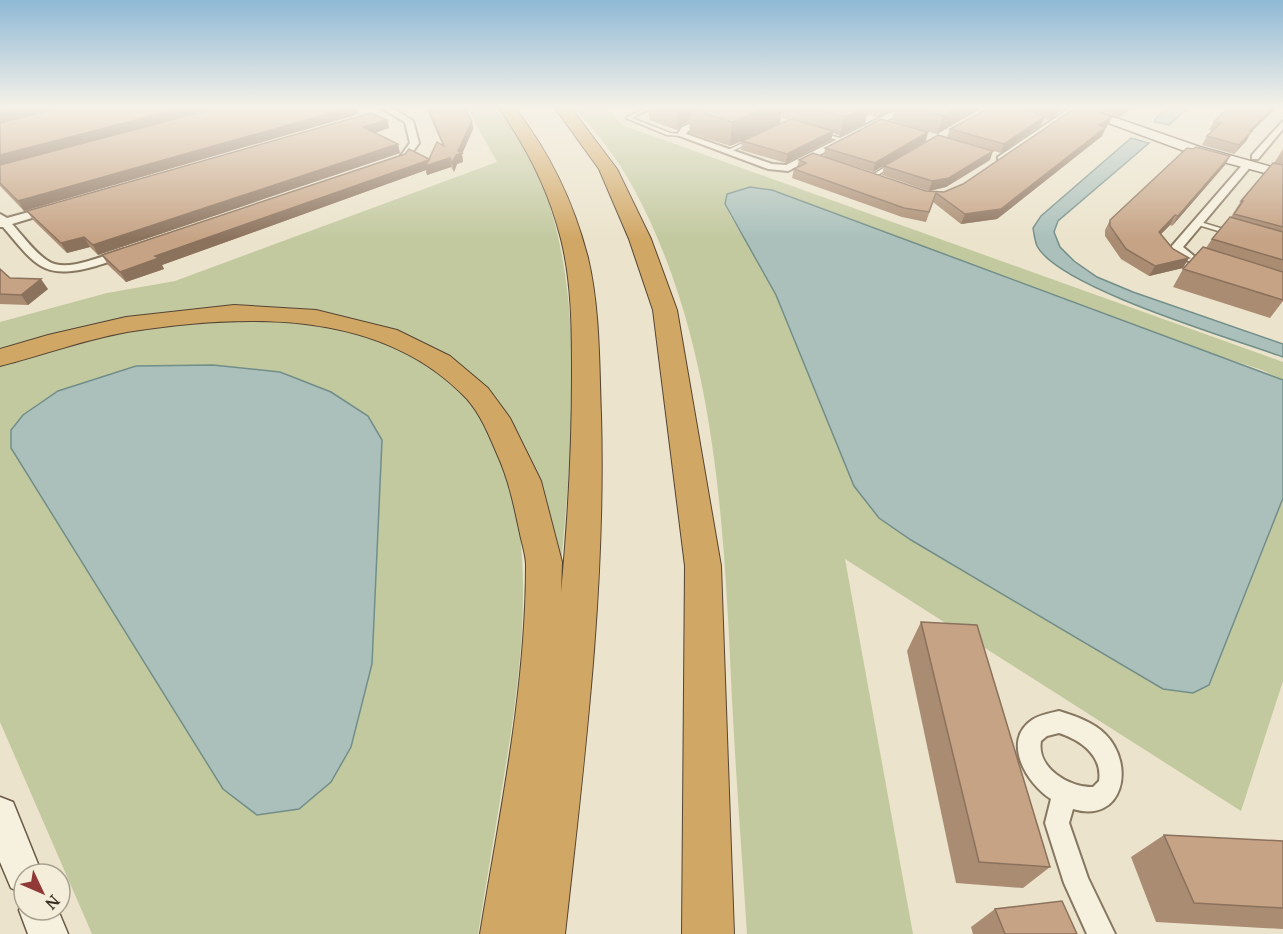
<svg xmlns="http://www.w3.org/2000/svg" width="1283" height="934" viewBox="0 0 1283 934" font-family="'Noto Serif',serif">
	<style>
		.green { fill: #c2c99f }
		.water { fill: #abc0bb; stroke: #728e89; stroke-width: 1.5 }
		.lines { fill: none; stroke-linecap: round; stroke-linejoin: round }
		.lane-casing { stroke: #877761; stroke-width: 3 }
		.street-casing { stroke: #877761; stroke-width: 4 }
		.secondary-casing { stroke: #695843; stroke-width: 3 }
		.highway-casing { stroke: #554534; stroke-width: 2 }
		.lane { fill: #f6f0de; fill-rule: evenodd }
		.street { fill: #f6f0de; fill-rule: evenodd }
		.secondary { fill: #f6f0de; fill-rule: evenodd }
		.highway { fill: #d1a765; fill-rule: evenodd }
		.wall { fill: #aa8c72; fill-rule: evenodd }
		.shaded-wall { fill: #8b725d }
		.building { fill: #c6a385; stroke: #8b725d; stroke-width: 1.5 }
	</style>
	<rect width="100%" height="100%" fill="#ebe3cb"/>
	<!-- green -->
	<path class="green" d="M467 108H496C597 218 573 437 560 574L532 466 510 418 494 395 475 376 439 351 247 310 0 353V322L107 293 175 281 497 162Z
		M575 108H607L622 125 1283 362V380L1262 370 727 195 725 204 730 215 776 295 879 518 911 540 1163 689 1192 693 1209 685 1283 498V681L1241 811 845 559 913 934H747C742 856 736 778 732 699 724 528 717 343 634 189 618 159 597 133 575 108Z
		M248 319C310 324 376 329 430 365 557 449 524 655 503 782 495 833 486 883 478 934H92L0 722V362L59 345 157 325Z"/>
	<!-- water -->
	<path class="water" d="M1168 108H1188L1169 125 1155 122V119Z
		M1131 138 1149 143 1058 221 1054 232 1060 247 1074 261 1097 277 1133 292 1283 344V357C1234 339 1059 288 1037 246 1035 241 1034 234 1033 228L1041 216Z
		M750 187 772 190 1283 380V498L1209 685 1193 693 1163 689 911 540 879 518 854 486 776 295 725 204 727 194Z
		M213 365 280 372 331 392 368 416 382 440 372 664 351 747 331 782 299 809 257 815 223 789 11 448V430L23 415 58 391 136 366Z"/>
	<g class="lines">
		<!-- lane casing -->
		<g class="lane-casing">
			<path id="lane" d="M645 108H651L632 118 670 133 683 134V136L667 135 626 118Z
				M819 133H823L846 140 842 141 819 135Z
				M749 140 753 141 728 153 724 152Z
				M890 164 894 165 873 178 869 177Z
				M1197 221 1230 231 1231 232 1228 234 1195 224 1194 223Z"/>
		</g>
		<!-- street casing -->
		<g class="street-casing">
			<path id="street" d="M381 108H392L413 121 419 143 406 161 392 165 387 162 400 157 410 143 405 122Z
				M728 108H740L688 131 686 134 772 164 786 165 900 108H911L788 171 768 169 677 135 682 127Z
				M1070 108H1080L1004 161H998V157Z
				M1283 121V129L1258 159H1252V155Z
				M1244 163 1252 165 1183 247 1194 256 1219 266 1213 270 1186 260 1171 247Z
				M51 206 56 209 55 211 12 224C23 236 34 252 48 261 67 274 105 254 125 249L131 252C123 259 107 262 96 266 42 281 36 265 3 227H0V214L7 218Z
				M1059 711C1075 716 1093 722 1105 734 1136 765 1123 824 1073 809L1069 823 1088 878 1115 934H1087L1064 883 1045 823 1051 799C1027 784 1001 741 1032 720 1039 715 1050 713 1059 711ZM1059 733C1081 740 1103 756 1099 781L1093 787C1070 788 1036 768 1041 741L1047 736Z"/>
		</g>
		<!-- secondary casing -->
		<g class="secondary-casing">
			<path id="secondary" d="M1068 108H1087L1200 147 1283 170V178L1190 153Z
				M0 797 13 802 42 874H24V894L11 888 0 862Z
				M24 897V910H58L68 934H28L19 910Z"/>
		</g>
		<!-- highway casing -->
		<g class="highway-casing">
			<path id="highway" d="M499 108H515C550 153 574 203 588 258 600 309 599 363 601 415 606 589 584 762 565 934H480C500 812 526 689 526 565 526 555 522 544 520 534 514 506 509 480 497 454 489 435 481 415 467 399 380 307 241 314 127 332 83 340 43 355 0 366V349L48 335 126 317 234 305 316 310 397 330 450 356 488 388 510 418 541 481 562 562 561 593C568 520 572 448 572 375 572 330 572 283 561 239 549 191 528 149 499 108Z
				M555 108H571L617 169 651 239 677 310 721 566 734 934H682L685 566 653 310 629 239 599 169Z"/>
		</g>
		<!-- lane -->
		<use href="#lane" class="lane"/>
		<!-- street -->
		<use href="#street" class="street"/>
		<!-- secondary -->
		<use href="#secondary" class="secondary"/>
		<!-- highway -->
		<use href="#highway" class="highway"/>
	</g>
	<!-- wall -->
	<path class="wall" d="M0 108H358L359 114 24 211 0 186V123L37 114 0 123Z
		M426 108H464L472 121 473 129 462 154 463 162 457 164 454 172 451 167 427 175 426 170 162 265 164 269 126 282 108 265 102 255 429 159 442 144Z
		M649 108H895L878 118 867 114 865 123 840 136 833 133 831 140 786 163 741 150 742 141 730 146 689 133 690 121 681 125 677 130 649 120ZM781 117 789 120 780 124Z
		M895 108H982L937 134 892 121Z
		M989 108H1064L1048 120 1044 119 1041 125 1001 153 947 137 950 129Z
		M1095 108H1132L1119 117Z
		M1227 108H1276L1250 133 1247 140 1234 154 1202 145 1207 136 1213 131 1209 130 1214 122Z
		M1112 117 1108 125 1105 127H1106L1102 136 997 219 961 224 933 202 926 222 902 217 792 178 794 169 797 167 799 160 926 191 944 192 963 184Z
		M387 120 389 128 375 133 400 153 98 255 90 247 67 253 33 220 27 211Z
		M926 141 873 172 824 157 825 148Z
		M1283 149V301L1270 318 1173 287 1183 269 1206 248 1212 239 1231 217 1241 201 1274 163Z
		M1230 156 1225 165 1172 226 1170 225 1161 234 1183 268 1149 276 1121 259 1105 236V230L1110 220Z
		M990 160 946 187 929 191 882 175 884 166Z
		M0 269 10 278 48 289 28 305 0 304Z
		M921 622 1050 867 1023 888 956 883 907 651Z
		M1164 835 1283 841V929L1156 922 1131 857Z
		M995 909 1077 934H973L971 927Z"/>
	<!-- shaded-wall -->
	<path class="shaded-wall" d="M21 108H61L0 123V113Z
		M183 108H219L0 166V155Z
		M349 108H358L359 114 24 211 18 201Z
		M681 108H721L691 109 690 121 681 125 677 130 678 112Z
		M765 108H782L780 124 730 146 732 122Z
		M863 108H868L865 123 840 136 844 117Z
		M880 108H895L878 118Z
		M956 108H982L937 134 943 116Z
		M1053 108H1064L1048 120Z
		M1123 108H1132L1119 117Z
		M1272 108H1276L1250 133 1247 140 1234 154 1250 131Z
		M1045 116 1041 125 1001 153 1004 144Z
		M1112 117 1108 125 1096 134 1099 125Z
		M387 120 389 128 365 136 363 127Z
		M472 121 473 129 462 154 463 162 457 164 454 172 452 163Z
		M1106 127 1102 136 997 219 961 224 965 214Z
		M833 131 831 140 786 163 787 154Z
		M928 132 926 141 873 172 875 163Z
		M398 144 400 153 98 255 93 245Z
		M993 151 990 160 946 187 929 191 932 181Z
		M1230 156 1225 165 1172 226 1178 216Z
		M450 158 451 167 427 175 426 170 162 265 164 269 126 282 120 272 155 256 429 160Z
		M1175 215 1170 225 1154 241 1159 232Z
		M84 237 90 247 67 253 61 243Z
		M1189 258 1183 268 1149 276 1155 266Z
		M41 279 48 289 28 305 21 295Z"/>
	<!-- building -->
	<path class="building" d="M0 108H21L0 113Z
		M59 108H183L0 155V123Z
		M217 108H349L18 201 0 183V165Z
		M428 108H464L472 121 458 151 462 153 456 155 452 163 450 158 425 166 429 160 155 256 159 258 120 272 102 255 405 154 409 149 429 159 437 142 444 146Z
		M668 108H681L678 112Z
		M693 108H765L732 122 691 109Z
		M813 108H863L844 117Z
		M915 108H956L943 116Z
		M989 108H1020L1045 116 1004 144 950 129Z
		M1075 108H1089L1112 117 1099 125 1106 127 1001 209 965 214 936 193 929 212 904 208 794 169 806 163 799 160 813 153 926 191 944 192 963 184Z
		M1227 108H1272L1250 131H1252L1239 145 1207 136 1221 123 1214 122Z
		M371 113 387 120 363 127 398 144 93 245 84 237 61 243 27 211Z
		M791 119 833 131 787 154 742 141Z
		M881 119 928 132 875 163 825 148Z
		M938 135 993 151 949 178 932 181 884 166Z
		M1196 147 1230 156 1178 216 1175 215 1159 232 1173 249 1189 258 1155 266 1126 249 1110 226V220L1187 148 1193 149Z
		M1273 163 1283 165V227L1234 214 1243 201H1241Z
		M1230 217 1283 232V260L1212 239Z
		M1203 247 1283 272V300L1183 269Z
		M0 269 10 278 41 279 21 295 0 294Z
		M921 622 977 625 1050 867 979 862Z
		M1164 835 1283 841V908L1194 903Z
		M1062 901 1077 934H1005L995 909Z"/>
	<!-- sky -->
	<linearGradient id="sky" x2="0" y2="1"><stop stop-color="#8fb9d6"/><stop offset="0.45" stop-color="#f6f2e8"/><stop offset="1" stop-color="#f6f2e8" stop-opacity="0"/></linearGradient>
	<rect width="1283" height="239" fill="url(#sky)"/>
	<!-- north arrow -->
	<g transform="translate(42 892) rotate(134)"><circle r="28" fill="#f3edda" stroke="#a9a190" stroke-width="1.5"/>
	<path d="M0-4.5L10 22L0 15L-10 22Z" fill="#903936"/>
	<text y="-9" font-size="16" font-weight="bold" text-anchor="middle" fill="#392e22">N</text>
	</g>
</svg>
